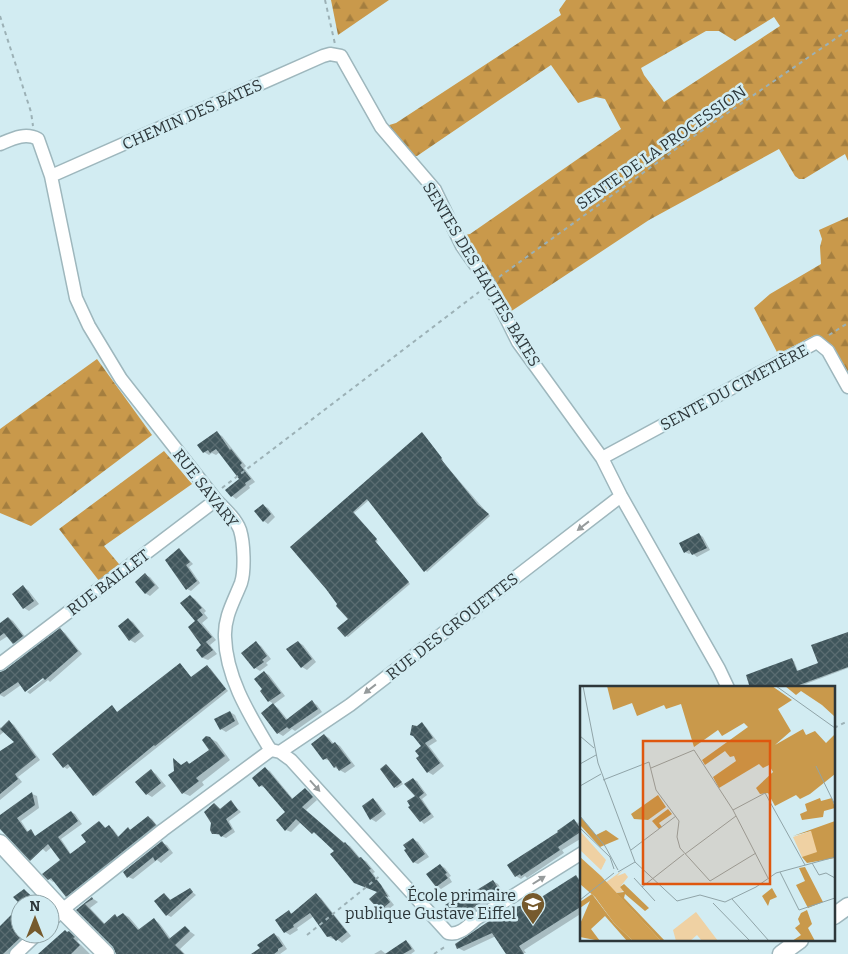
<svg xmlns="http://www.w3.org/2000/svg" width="848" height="954" viewBox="0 0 848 954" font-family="Bitter,serif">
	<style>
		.forest { fill: url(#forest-firs); fill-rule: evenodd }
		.shadow { fill: #0003 }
		.building { fill: url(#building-cross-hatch) }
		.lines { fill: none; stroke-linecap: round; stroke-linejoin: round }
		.minor-casing { stroke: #9eb7bd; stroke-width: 15 }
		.tertiary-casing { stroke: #9eb7bd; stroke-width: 19 }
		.path { stroke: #9cb1b6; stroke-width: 2; stroke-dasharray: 4 4; stroke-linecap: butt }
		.minor { stroke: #fff; stroke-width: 12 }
		.tertiary { stroke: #fff; stroke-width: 16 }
		.oneway { fill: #969b9c }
		.labels { text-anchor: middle; stroke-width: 5; stroke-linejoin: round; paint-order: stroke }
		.street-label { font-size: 16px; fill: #2d373a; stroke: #d2ecf2 }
		.poi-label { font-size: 16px; fill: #2d373a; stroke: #d2ecf2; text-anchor: end }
		.inset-road { fill: none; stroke: #90a4a8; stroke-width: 1 }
		.view { fill: #df570e; fill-opacity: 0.15; stroke: #df570e; stroke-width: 2.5 }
		.inset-edge { fill: none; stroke: #2d373a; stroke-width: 2.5 }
	</style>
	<defs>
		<pattern id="forest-firs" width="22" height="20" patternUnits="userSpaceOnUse" patternTransform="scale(1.25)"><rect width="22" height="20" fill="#c9994b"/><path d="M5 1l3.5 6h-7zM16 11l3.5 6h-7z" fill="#a47e3f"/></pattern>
		<pattern id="building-cross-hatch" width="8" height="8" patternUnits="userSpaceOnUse" patternTransform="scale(1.25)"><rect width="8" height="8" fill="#40565c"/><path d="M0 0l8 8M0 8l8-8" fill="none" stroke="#5a6c71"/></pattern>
	</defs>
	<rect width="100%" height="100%" fill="#d2ecf2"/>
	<!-- forest -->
	<path class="forest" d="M331 0H389L338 35Z
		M566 0H848V161L845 154 804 179H799L795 176 779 149 649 220 510 312 501 292 465 235 470 234 621 129 605 99 596 97 578 103 551 65 417 156H412L386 126 396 123 561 15 559 10ZM774 17 780 26 664 102 644 75 641 68 706 31H719L735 41Z
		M848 217V372L832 345 815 335 778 354 754 308 770 294 821 264 820 247 822 239 819 230Z
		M97 359 152 435 31 526 0 513V429Z
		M164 451 192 484 104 546 124 570 103 586 59 529Z"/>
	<!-- shadow -->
	<path class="shadow" d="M217 433 222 436 246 466 244 468 255 482 249 486 250 488 236 499 232 496 241 480 220 452 216 455 212 453 209 455 204 452Z
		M424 435 443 460 442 461 490 516 427 572 369 500 354 513 378 541 376 542 410 584 348 637 346 636 349 620 339 604 292 547Z
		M264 506 268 508 275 517 268 524 264 521Z
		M699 534 703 537 710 550 697 557 692 553 689 554 685 552Z
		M179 549 193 564 189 567 200 583 191 591 187 589Z
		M145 575 150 577 159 588 150 596 145 593Z
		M23 587 28 590 39 604 29 611 24 608Z
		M190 596 195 599 206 611 204 613 208 618 202 623 216 640 210 645 217 654 208 660 203 658 197 650 203 646 190 628 197 622Z
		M9 618 13 621 27 639 18 646 14 643 8 636 0 641V624Z
		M128 619 133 622 144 636 135 643 130 640 119 626Z
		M60 630 65 633 82 654 50 682 48 680 30 694 27 692 49 675 21 685 4 697 0 695V672H5Z
		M848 633V668L795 688H752L792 660 794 661 798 671 819 664Z
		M298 642 303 645 316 662 307 670 302 667Z
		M256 643 261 646 271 659 266 663 268 665 260 671 255 668Z
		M180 664 192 678 210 668 228 691 96 796 94 795 71 766 67 769 64 767 112 707 118 713Z
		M264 672 269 675 285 696 274 704 269 701 264 690Z
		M312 702 317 705 322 712 295 731 292 729 283 736 278 733 273 705 278 708 288 720Z
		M230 712 235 715 239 724 226 732 221 729Z
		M10 722 14 725 40 760 18 777 22 782 0 800V752L16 742 5 731 0 735V727L2 729Z
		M422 724 426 727 437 741 429 746 444 766 433 775 428 772 420 756 423 746 417 728Z
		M324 735 329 738 334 744 335 743 340 746 355 766 345 773 334 767 331 761 324 759 313 744Z
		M210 738 217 742 230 760 202 782 204 785 190 796 183 793 175 771V760L182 766 187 762 191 764 210 750Z
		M387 765 403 784 397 788 395 787Z
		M266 769 270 771 293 799 305 789 310 792 317 800 306 810 345 844 350 846 361 859 366 861 375 872 373 873 376 878 390 897 387 896 394 905 385 912 380 910 378 892 336 851 301 822 291 832 286 830 287 812 266 788 260 786Z
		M151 771 156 774 166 786 152 797 147 794Z
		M413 779 417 781 427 795 422 799 434 817 424 824 421 821Z
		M32 794 37 796 39 808 21 821 31 836 0 827V816Z
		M373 799 377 802 386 814 376 822 371 819Z
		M231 802 241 812 229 821 235 832 226 838 213 833 215 804 221 810Z
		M71 812 75 814 82 824 61 839 71 854 88 842 100 822 106 828 109 826 113 829 119 837 129 829 131 830 148 817 152 819 159 828 71 898 67 896 55 881 53 882 49 879 44 874 62 860 52 847 46 852 32 839Z
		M582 820V838L562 850 564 853 527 878 525 876 521 879 516 876 560 832 574 821 578 823Z
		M413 839 418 842 429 857 418 864 413 862Z
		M162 843 167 845 173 853 161 863 157 860 133 879 128 877Z
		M440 865 445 868 451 876 449 877 452 882 441 889 436 886Z
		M576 877 582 880V913L524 950 526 953 508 954 496 936 464 951 458 948Z
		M493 881 498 884 504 894 464 919 462 918 460 920 455 917 469 891 474 894Z
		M190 890 196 895 171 917 167 915 164 894 172 901Z
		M316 895 321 898 351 936 342 943 335 938 333 939 327 936 314 916 297 928 298 930 290 935 285 932 277 920 289 912 293 914Z
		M92 898 98 902 90 908 105 924 123 914 129 917 140 930 154 920 159 923 171 939 185 928 195 935 180 949 185 954H117L114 946 78 910Z
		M20 908V934H31L11 954H0V928Z
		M69 932 79 940 77 941 90 954H39Z
		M274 934 279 937 287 949 280 954H253L261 948Z
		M406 941 410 944 415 951 411 954H374L381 950 386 954Z"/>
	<!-- building -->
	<path class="building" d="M217 431 230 450 231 449 242 463 240 465 251 479 245 483 246 485 231 497 225 490 239 479 216 449 210 453 208 450 203 453 197 445Z
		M422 432 442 458 441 459 478 505 489 514 424 572 367 499 353 512 377 539 375 541 409 582 345 637 337 628 348 619 336 606 337 604 326 589 290 547Z
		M263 504 271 514 263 522 254 511Z
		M699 533 707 548 692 555 689 550 684 553 679 543Z
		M179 548 190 562 186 565 197 581 186 590 165 560Z
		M145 573 155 585 145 594 135 582Z
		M23 585 34 601 23 609 12 594Z
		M190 595 202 608 199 610 203 615 197 620 212 637 202 645 206 642 213 650 202 658 196 650 201 645 188 627 195 621 180 603Z
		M8 617 23 636 13 644 4 633 0 636V623Z
		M128 618 140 632 129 641 118 626Z
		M60 628 78 651 45 680 43 678 25 692 18 682 0 694V672L5 670Z
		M848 632V667L791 688H750L746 675 792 658 797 671 818 663 811 645Z
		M256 641 267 656 262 660 264 662 254 669 241 653Z
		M298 641 312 659 301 668 286 649Z
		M180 663 191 677 207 665 226 689 155 746 154 745 93 796 68 764 63 768 52 754 112 705 117 712Z
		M264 671 281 693 268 702 260 691 262 689 254 679Z
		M312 700 318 709 289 729 287 727 277 734 261 713 273 703 286 720Z
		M230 711 235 721 220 730 214 719Z
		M9 720 36 757 15 774 18 779 0 794V751L14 742 0 729Z
		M422 722 433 738 425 743 440 763 427 773 416 758 419 756 415 751 421 746 413 736 410 735 412 725 417 726Z
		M324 734 332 744 335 742 351 763 339 771 336 766 334 768 327 758 323 760 311 744Z
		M206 736 210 737 225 756 196 778 199 781 182 794 168 775 174 771 173 758 181 765 187 761 189 764 209 750 202 740Z
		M386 764 402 782 394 788 380 769Z
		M265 767 292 799 305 788 313 797 302 807 344 843 345 842 359 858 361 857 371 869 369 870 372 874 381 885 388 897 385 896 390 902 380 911 369 899 377 892 354 883 330 854 334 851 314 832 312 834 296 819 285 831 276 820 285 812 262 785 259 787 252 778Z
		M151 769 161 783 146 795 135 782Z
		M413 778 424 793 419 797 431 814 420 822 408 807 410 806 407 801 415 796 404 784Z
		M32 792 35 805 17 818 27 832 31 829 35 836 71 811 78 821 58 837 70 854 86 842 81 835 99 821 105 828 109 825 118 837 128 827 130 830 148 816 156 825 66 897 51 878 48 880 42 874 60 860 48 844 30 861 0 829V815Z
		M373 798 382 811 370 820 362 806Z
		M231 800 238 810 226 819 232 829 221 837 219 834H212L210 830 211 823 204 812 214 803 220 809Z
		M574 819 582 831 558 847 560 850 521 876 520 874 515 877 507 865 558 832 557 831Z
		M413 838 425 854 413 863 404 850 406 849 403 845Z
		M162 841 169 850 155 861 153 857 127 878 123 872Z
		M440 864 447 873 445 874 448 878 436 887 426 874Z
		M576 875 582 885V906L519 946 524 954H506L492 933 457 949 455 944 507 909 532 903Z
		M493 880 500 891 458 917 457 916 454 918 445 905 469 890 472 893Z
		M190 888 193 892 166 916 154 901 164 893 170 900Z
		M24 889 27 892 40 904H20L13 897Z
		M316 893 347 932 336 941 331 936 327 937 310 913 293 925 294 927 284 933 275 920 289 910 291 914Z
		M92 897 93 899 85 904 104 924 115 914 117 917 123 913 138 930 154 918 169 939 185 926 190 931 175 945 184 954H116L113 947 76 910Z
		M14 912 20 918V936L21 937 3 954H0V926Z
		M65 930 67 932 69 931 75 937 73 938 80 945 71 954H38Z
		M274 933 283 946 278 949V951L274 954H251L260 948 257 945Z
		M406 940 412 949 403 954H385Z"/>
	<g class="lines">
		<!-- minor casing -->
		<g class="minor-casing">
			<path id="minor" d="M0 144C12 139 25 132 38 139L51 176 76 298 89 326 121 379 216 500C225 509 236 519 240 530 244 543 245 571 241 583 234 601 224 617 225 637 226 677 249 714 268 746L271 750 280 752 291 760 448 933C459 936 468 926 476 919L582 853
				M51 176 323 56 330 54 341 56 381 127 435 190 462 246 489 284 518 342 602 458 621 496 719 669 728 688
				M602 458 817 342 828 351 848 387
				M0 664 216 500
				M280 752 350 705 621 496
				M50 922 62 910 163 830 271 750
				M16 954 37 934"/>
		</g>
		<!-- tertiary casing -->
		<g class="tertiary-casing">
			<path id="tertiary" d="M0 843 62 910 106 954
				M834 916 848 906
				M781 954 800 940"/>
		</g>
		<!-- path -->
		<path class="path" d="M325 0 335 44
			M0 16 31 112 33 126
			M499 277 687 141 848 30
			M829 335 848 323
			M222 488 479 292
			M834 728 848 721
			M307 935 381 875
			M434 954 446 946"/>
		<!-- minor -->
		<use href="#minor" class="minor"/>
		<!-- tertiary -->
		<use href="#tertiary" class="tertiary"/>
	</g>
	<!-- one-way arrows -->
	<defs><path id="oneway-solid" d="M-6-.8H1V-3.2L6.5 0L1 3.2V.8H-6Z" transform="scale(1.25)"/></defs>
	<g class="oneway">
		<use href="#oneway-solid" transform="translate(583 526) rotate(142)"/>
		<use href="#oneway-solid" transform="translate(370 689) rotate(142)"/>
		<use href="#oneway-solid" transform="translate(315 786) rotate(48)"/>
		<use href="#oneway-solid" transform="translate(539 880) rotate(-32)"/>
	</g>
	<!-- icons -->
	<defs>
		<g id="school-pin" transform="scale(1.25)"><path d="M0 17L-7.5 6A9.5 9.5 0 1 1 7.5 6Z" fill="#765a2d" stroke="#d2ecf2"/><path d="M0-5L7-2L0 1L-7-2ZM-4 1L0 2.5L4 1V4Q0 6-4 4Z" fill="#fff"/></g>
	</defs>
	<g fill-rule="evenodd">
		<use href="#school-pin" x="533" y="904"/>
	</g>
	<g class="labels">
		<!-- street labels -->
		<g class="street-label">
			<text transform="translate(192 114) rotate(-24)" y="6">CHEMIN DES BATES</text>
			<text transform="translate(661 147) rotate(-35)" y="6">SENTE DE LA PROCESSION</text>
			<text transform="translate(482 274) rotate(59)" y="6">SENTES DES HAUTES BATES</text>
			<text transform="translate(734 387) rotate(-28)" y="6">SENTE DU CIMETIÈRE</text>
			<text transform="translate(206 488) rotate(52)" y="6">RUE SAVARY</text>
			<text transform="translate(108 582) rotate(-37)" y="6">RUE BAILLET</text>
			<text transform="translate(452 626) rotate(-38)" y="6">RUE DES GROUETTES</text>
		</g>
		<!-- poi labels -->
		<g class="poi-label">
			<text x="516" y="901">École primaire<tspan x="516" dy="18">publique Gustave Eiffel</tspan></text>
		</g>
	</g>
	<!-- overview -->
	<g transform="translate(580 686)">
		<rect width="255" height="255" fill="#d2ecf2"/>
		<path d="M0 145 26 174 21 184 0 164ZM43 184 37 190 45 187 48 191 40 201 44 205 36 207 25 197Z" fill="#efd1a3"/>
		<path d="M27 0H192L212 14 198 23 211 45 195 59 223 43 226 49 235 45 246 57 255 48V88L230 108 220 113 216 109 195 120 188 107 180 108 176 102 193 86 189 79 183 82 179 78 139 102 133 91 156 75 154 70 150 71 145 65 125 79 122 74 168 41 164 37 142 50 138 44 114 61 101 18 86 23 84 19 57 30 52 17 33 24ZM205 0H255V36L254 30 242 19 221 5 216 9ZM78 109 86 121 68 134 54 133 51 128ZM240 112 241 115 252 112 255 122 244 125 243 131 222 134 220 128 227 125 225 118ZM88 123 92 128 79 137 82 141 79 143 72 135ZM0 130 16 149 26 144 39 153 20 161 0 139ZM255 135V172L227 177 222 171 231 145 213 150ZM225 181 243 216 228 222 216 199 225 195 219 182ZM44 198 69 222 65 225 45 208 44 212 85 255H81L36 207 44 206 40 201ZM192 202 197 211 190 214 188 220 182 210ZM12 208 34 237 53 255H47L25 230 11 243 20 255 0 251V238L10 215 0 222V216ZM227 224 232 238 228 242 235 255H212L221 249 215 242 220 238 218 233 221 227Z" fill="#c9994b"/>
		<path d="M231 145 237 166 222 171 213 151Z" fill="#efd1a3"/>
		<path d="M116 226 138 255H122L117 249 110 255H96L93 244Z" fill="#efd1a3"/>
		<path d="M0 171 21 190 81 255H53L34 237 15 211 0 198Z" fill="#d1a052"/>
		<path class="inset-road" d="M3 0 18 77 55 176M196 0 255 42M0 50 14 62M0 78 16 69M236 80 255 119M71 82 114 64 153 124 188 192M23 94 69 76 76 104 99 135 97 151 100 162 130 195 176 167M0 100 21 88M153 124 185 107 225 179M0 130 25 160 38 184M0 142 30 171 34 183M51 164 96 130M105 168 156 130M55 176 97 215 120 209 145 216 176 201 196 187 255 171M232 177 239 189 246 187 255 192M38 186 55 176M200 186 219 224 255 212M54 192 75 215M62 201 104 168M152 213 189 255M0 214 34 187M133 217 170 255"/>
		<path class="view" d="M63 55H190V198H63Z"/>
		<rect width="255" height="255" class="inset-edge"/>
	</g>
	<!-- north arrow -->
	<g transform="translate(35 919)"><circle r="24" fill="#d2ecf2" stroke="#90a4a8"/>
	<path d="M0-4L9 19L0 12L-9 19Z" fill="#765a2d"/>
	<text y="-8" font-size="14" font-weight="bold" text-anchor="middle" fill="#2d373a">N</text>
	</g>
</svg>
